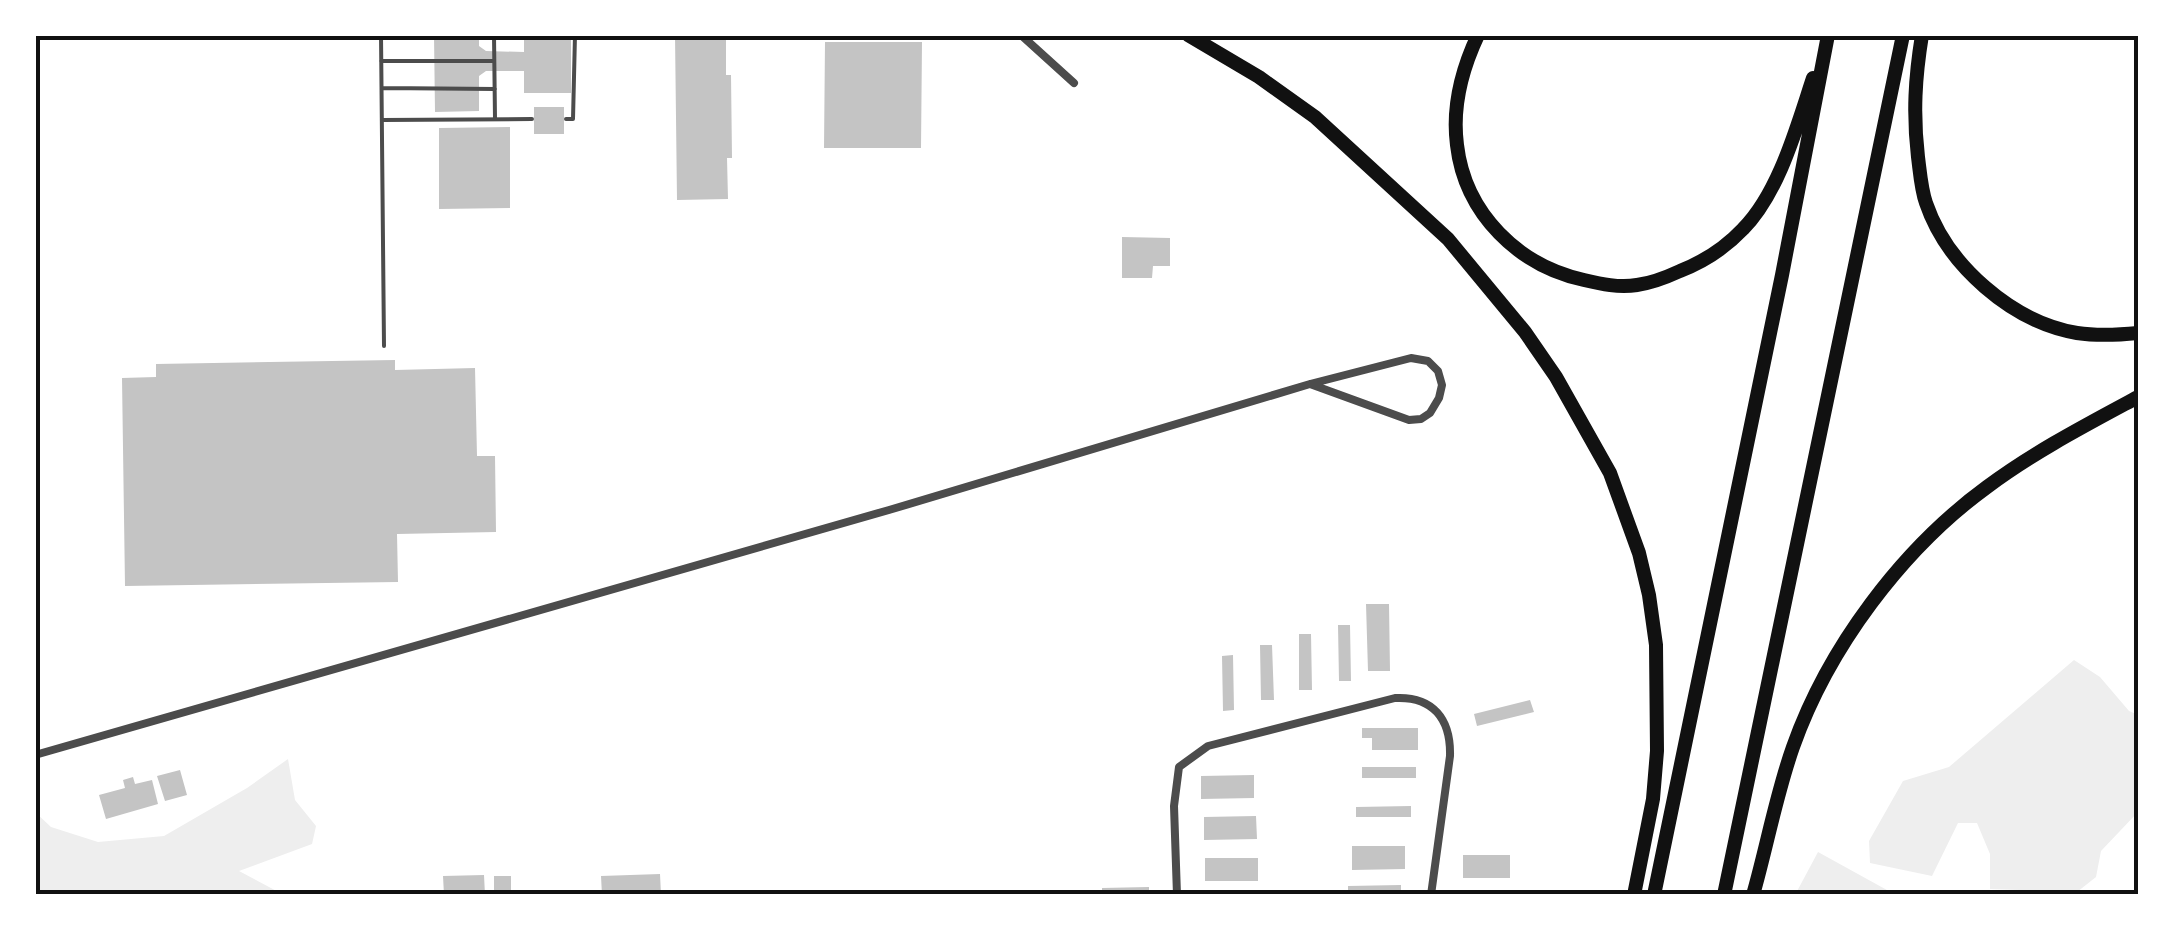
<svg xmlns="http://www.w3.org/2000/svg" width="2173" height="930" viewBox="0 0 2173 930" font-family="Signika,sans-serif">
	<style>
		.green { fill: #eee }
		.building { fill: #c4c4c4 }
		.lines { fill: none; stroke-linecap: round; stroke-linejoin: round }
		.service { stroke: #4c4c4c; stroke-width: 4 }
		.minor { stroke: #4c4c4c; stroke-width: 8 }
		.motorway { stroke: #111; stroke-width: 14 }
		.neatline { fill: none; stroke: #111; stroke-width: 4 }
	</style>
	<rect width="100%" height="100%" fill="#fff"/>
	<!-- green -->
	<path class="green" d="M2074 660 2100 677 2129 711 2138 715V812L2101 851 2096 877 2077 892 1990 889V854L1977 823H1958L1932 876 1870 863 1869 841 1903 781 1949 767Z
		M288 759 295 800 316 826 312 844 239 871 284 895H35V812L51 827 98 842 164 836 247 788Z
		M1818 852 1896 895H1795Z"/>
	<!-- building -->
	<path class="building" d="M434 35H479V46L486 51 524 52V35L571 36V93H524V71H486L479 76V111L435 112Z
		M675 35H726V75H731L732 158H727L728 199 677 200Z
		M825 42H922L921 148H824Z
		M534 107H564V134H534Z
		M510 127V208L439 209V128Z
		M1122 237 1170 238V266H1153L1152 278H1122Z
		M395 360V370L475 368 477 456H495L496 532 397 534 398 582 125 586 122 378 156 377V364Z
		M1366 604H1389L1390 671H1368Z
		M1338 625H1350L1351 681H1339Z
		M1299 634H1311L1312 690H1299Z
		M1260 645H1272L1274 700H1261Z
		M1233 655 1234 710 1223 711 1222 656Z
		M1530 700 1534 712 1477 726 1474 714Z
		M1362 728H1418V750H1372V738H1362Z
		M1362 767H1416V778H1362Z
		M180 770 187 795 165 801 157 776Z
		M1254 775V798L1201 799V776Z
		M133 777 135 784 152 780 158 804 106 819 99 795 125 788 123 780Z
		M1411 806V817H1356V807Z
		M1256 816 1257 839 1204 840V817Z
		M1352 846H1405V869L1352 870Z
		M1463 855H1510V878H1463Z
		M1205 858H1258V881H1205Z
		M660 874 661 895H602L601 876Z
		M484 875 485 895H444L443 876Z
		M494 876H511V895H494Z
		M1401 885V895H1348V886Z
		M1149 887V895H1102V888Z"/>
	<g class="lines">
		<!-- service -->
		<path class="service" d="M381 35 384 346
			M494 35 495 119
			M381 61H494
			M382 88 495 89
			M566 119H573L575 35
			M382 120 532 119"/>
		<!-- minor -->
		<path class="minor" d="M1021 35 1074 83
			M35 755 889 510 1310 384 1411 358 1428 361 1438 371 1442 385 1439 398 1430 413 1421 419 1409 420 1310 384
			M1177 895 1174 806 1179 767 1208 746 1395 698C1433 696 1451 719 1450 756L1431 895"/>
		<!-- motorway -->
		<path class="motorway" d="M1188 35 1259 77 1315 117 1448 239 1525 332 1556 377 1610 473 1639 553 1649 595 1656 645 1657 751 1653 799 1634 895
			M1478 35C1462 69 1452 107 1457 145 1465 214 1519 266 1584 280 1601 284 1619 288 1637 285 1652 283 1667 277 1680 271 1703 262 1726 247 1743 229 1779 193 1797 126 1813 78
			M1922 35C1915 78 1913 114 1918 157 1920 172 1921 189 1926 203 1947 265 2012 322 2077 333 2097 336 2118 335 2138 333
			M1654 895 1782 275 1828 35
			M1724 895 1903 35
			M1753 895C1767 846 1776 795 1793 747 1828 648 1902 549 1987 487 2034 452 2086 425 2138 397"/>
	</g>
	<!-- border -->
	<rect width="2173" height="930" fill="none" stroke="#ffffff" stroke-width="75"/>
	<rect x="38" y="38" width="2098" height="854" class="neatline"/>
</svg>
